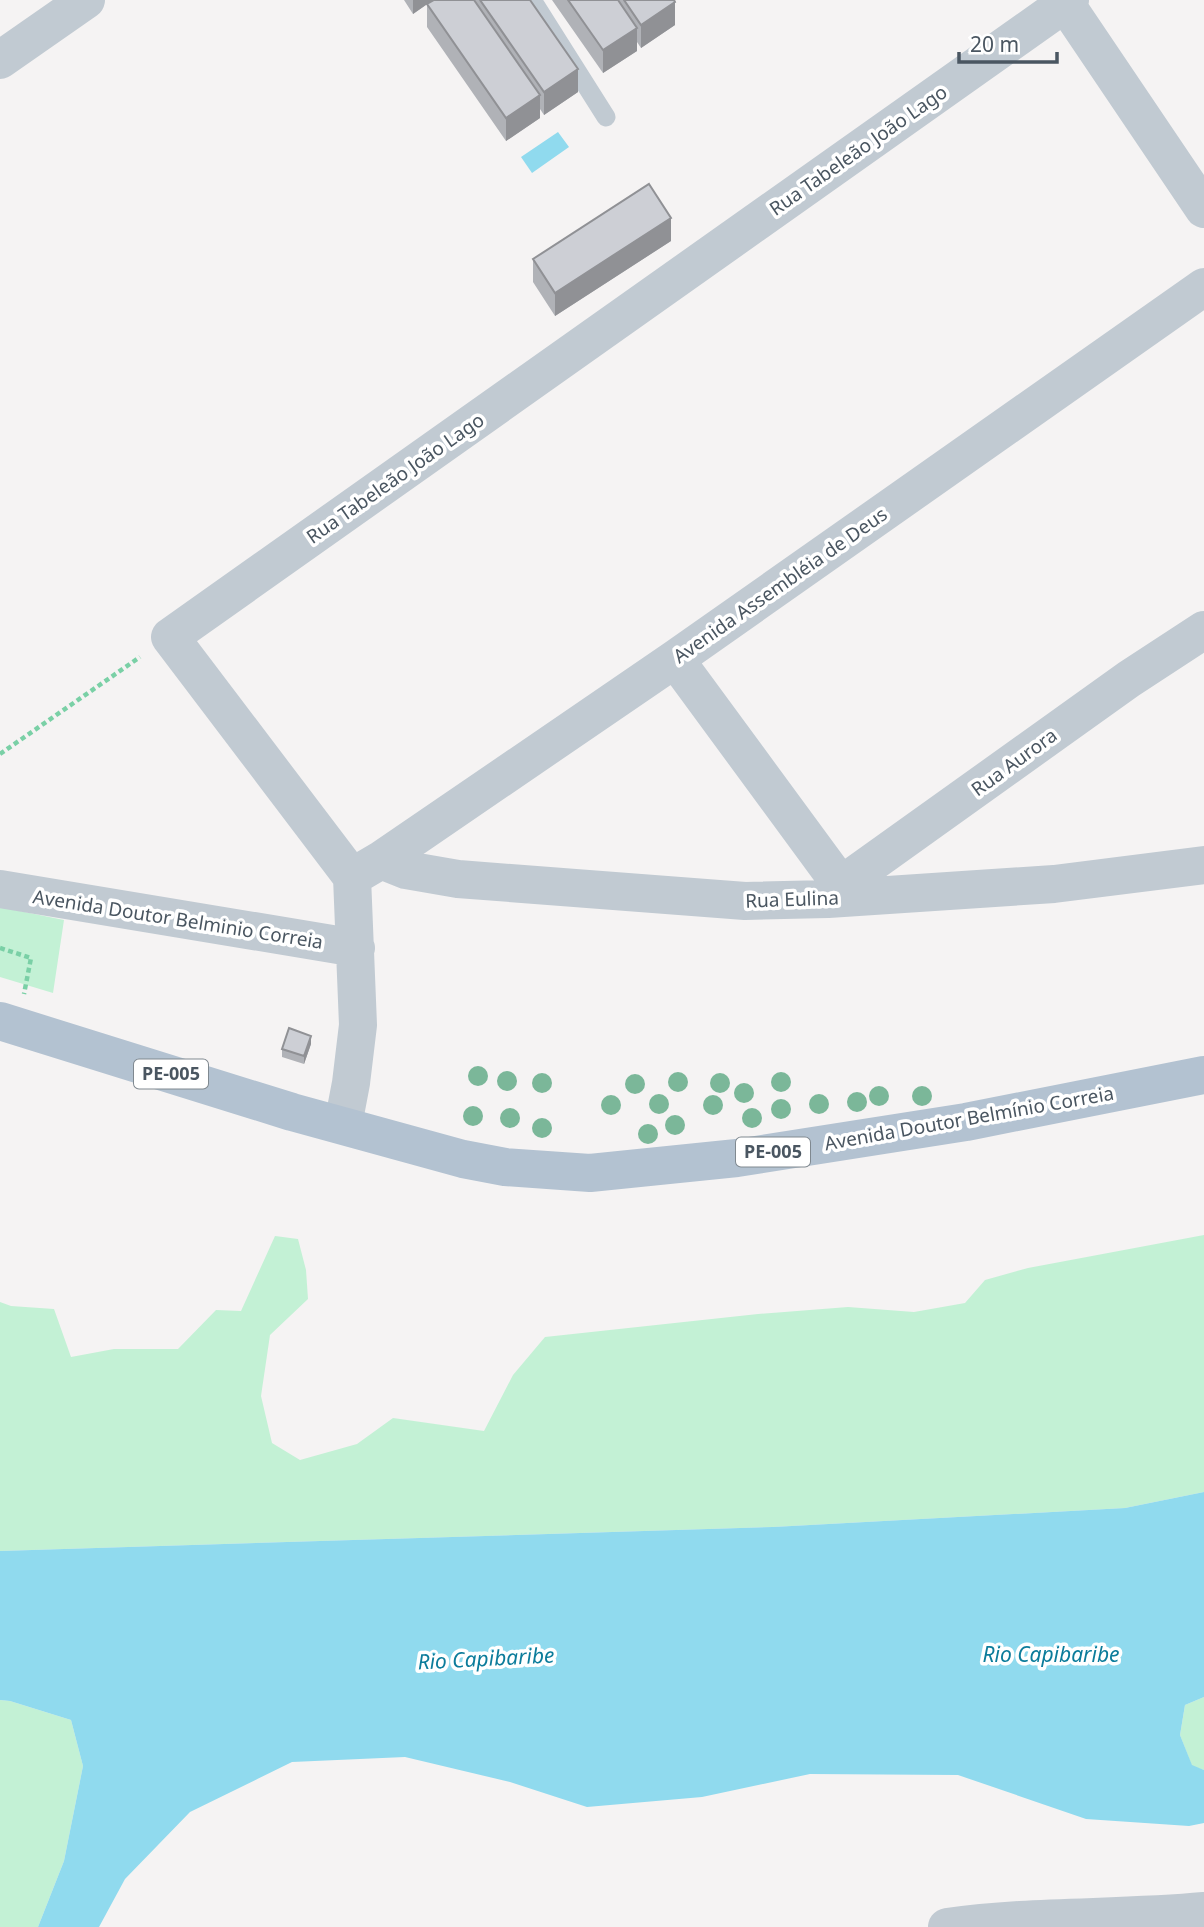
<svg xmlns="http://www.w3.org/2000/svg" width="1204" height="1927" viewBox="0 0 1204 1927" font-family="'Noto Sans',sans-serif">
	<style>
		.green { fill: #c3f1d5 }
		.water { fill: #90daee }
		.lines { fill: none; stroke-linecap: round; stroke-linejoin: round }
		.path { stroke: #7ad0a6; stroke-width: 4.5; stroke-dasharray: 5 3.5; stroke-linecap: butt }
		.lane { stroke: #c1cad2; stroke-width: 19 }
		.street { stroke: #c1cad2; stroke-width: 38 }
		.primary { stroke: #b3c2d1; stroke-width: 38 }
		.tree { fill: #7bb799 }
		.wall { fill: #b0b2b7 }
		.shaded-wall { fill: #909195 }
		.building { fill: #cdcfd5; stroke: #909195; stroke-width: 2 }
		.labels { text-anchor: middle; stroke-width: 7; stroke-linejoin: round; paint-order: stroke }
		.shield { fill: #fff; stroke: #808990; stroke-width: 2 }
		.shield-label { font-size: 18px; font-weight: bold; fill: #4a5661 }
		.street-label { font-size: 19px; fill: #4a5661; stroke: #fff }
		.water-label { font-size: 21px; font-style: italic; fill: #0c7c9b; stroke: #fff }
	</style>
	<rect width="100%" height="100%" fill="#f5f3f3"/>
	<!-- green -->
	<path class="green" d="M0 907 64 920 53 993 0 977Z
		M1204 1235V1492L1125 1508 773 1527 0 1551V1302L11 1306 54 1309 71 1357 114 1349H178L216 1310 241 1311 275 1236 298 1239 306 1270 308 1299 270 1335 261 1396 272 1443 300 1460 357 1444 393 1418 484 1431 513 1375 545 1337 758 1314 848 1307 914 1312 965 1303 985 1280 1028 1268Z
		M1204 1697V1770L1192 1766 1180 1735 1185 1705Z
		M0 1700 10 1701 71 1720 83 1766 64 1861 38 1927H0Z"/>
	<!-- water -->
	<path class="water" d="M558 132 569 147 532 173 521 157Z
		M1204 1492V1697L1185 1705 1180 1735 1192 1765 1204 1770V1823L1189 1826 1086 1819 958 1775 810 1774 702 1797 587 1807 510 1782 405 1757 292 1762 190 1812 125 1879 99 1927H38L64 1861 83 1766 71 1720 10 1701 0 1700V1551L773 1527 1125 1508Z"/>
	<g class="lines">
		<!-- path -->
		<path class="path" d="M0 754 140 657
			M0 948 31 958 24 994"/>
		<!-- lane -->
		<path class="lane" d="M532 0 606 117"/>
		<!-- street -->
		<path class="street" d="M1065 3 1204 209
			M0 60 86 0
			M675 659 841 885
			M381 860 406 870 458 879 745 901 828 899 1054 884 1204 865
			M352 877 381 860 675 659 1204 287
			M0 889 356 948
			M828 899 841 885 1129 679 1204 630
			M343 1125 351 1083 358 1025 352 877 170 637 1070 0
			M947 1927C1032 1915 1118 1919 1204 1911"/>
		<!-- primary -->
		<path class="primary" d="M0 1021 292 1112 463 1159 505 1167 590 1173 737 1158 966 1122 1204 1075"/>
	</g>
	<!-- trees -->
	<g class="tree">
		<circle cx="478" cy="1076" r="10"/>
		<circle cx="507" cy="1081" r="10"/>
		<circle cx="678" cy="1082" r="10"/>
		<circle cx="781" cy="1082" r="10"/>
		<circle cx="542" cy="1083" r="10"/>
		<circle cx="720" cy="1083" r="10"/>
		<circle cx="635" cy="1084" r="10"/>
		<circle cx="744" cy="1093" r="10"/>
		<circle cx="879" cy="1096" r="10"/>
		<circle cx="922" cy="1096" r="10"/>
		<circle cx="857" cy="1102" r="10"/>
		<circle cx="659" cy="1104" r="10"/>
		<circle cx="819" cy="1104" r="10"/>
		<circle cx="611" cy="1105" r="10"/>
		<circle cx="713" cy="1105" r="10"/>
		<circle cx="781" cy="1109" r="10"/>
		<circle cx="473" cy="1116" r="10"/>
		<circle cx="510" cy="1118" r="10"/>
		<circle cx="752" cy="1118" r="10"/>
		<circle cx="675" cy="1125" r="10"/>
		<circle cx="542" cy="1128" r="10"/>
		<circle cx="648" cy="1134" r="10"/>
	</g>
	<!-- wall -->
	<path class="wall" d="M404 0H433L413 14Z
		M434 0H530L578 92 544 115 540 109V118L506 141 427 27V4Z
		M552 0H674L675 25 641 48 637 42V51L603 73Z
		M671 241 555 316 533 282V259Z
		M311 1044 304 1064 282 1057V1049Z"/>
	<!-- shaded-wall -->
	<path class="shaded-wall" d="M413 0H433L413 14Z
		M675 2V25L641 48V25Z
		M637 28V51L603 73V50Z
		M578 69V92L544 115V92Z
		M540 95V118L506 141V118Z
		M671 218V241L555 316V293Z
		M311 1036V1044L304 1064V1056Z"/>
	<!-- building -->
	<path class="building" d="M434 0H474L540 95 506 118 427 4Z
		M480 0H530L578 69 544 92Z
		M568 0H618L637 28 603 50Z
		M624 0H674L675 2 641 25Z
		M649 184 671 218 555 293 533 259Z
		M289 1028 311 1036 304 1056 282 1049Z"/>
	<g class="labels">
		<!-- shield labels -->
		<g class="shield">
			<rect x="134" y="1059.5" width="74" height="29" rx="5"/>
			<rect x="736" y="1137.5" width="74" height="29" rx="5"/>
		</g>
		<g class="shield-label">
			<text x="171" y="1080">PE-005</text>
			<text x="773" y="1158">PE-005</text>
		</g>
		<!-- street labels -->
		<g class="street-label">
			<text transform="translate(858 150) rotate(-35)" y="7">Rua Tabeleão João Lago</text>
			<text transform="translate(395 478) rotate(-35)" y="7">Rua Tabeleão João Lago</text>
			<text transform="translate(780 585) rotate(-35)" y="7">Avenida Assembléia de Deus</text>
			<text transform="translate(1014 762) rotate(-36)" y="7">Rua Aurora</text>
			<text transform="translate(792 899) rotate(-2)" y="7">Rua Eulina</text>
			<text transform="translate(178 919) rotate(9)" y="7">Avenida Doutor Belminio Correia</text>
			<text transform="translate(969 1118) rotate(-10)" y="7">Avenida Doutor Belmínio Correia</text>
		</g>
		<!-- water labels -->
		<g class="water-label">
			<text x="1051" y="1662">Rio Capibaribe</text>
			<text transform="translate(486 1659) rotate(-3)" y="7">Rio Capibaribe</text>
		</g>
	</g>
	<!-- scale -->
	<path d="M959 52v10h98v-10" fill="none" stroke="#4a5661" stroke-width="3.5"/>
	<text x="970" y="52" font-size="21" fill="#4a5661" stroke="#ffffff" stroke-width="5" paint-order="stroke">20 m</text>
</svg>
